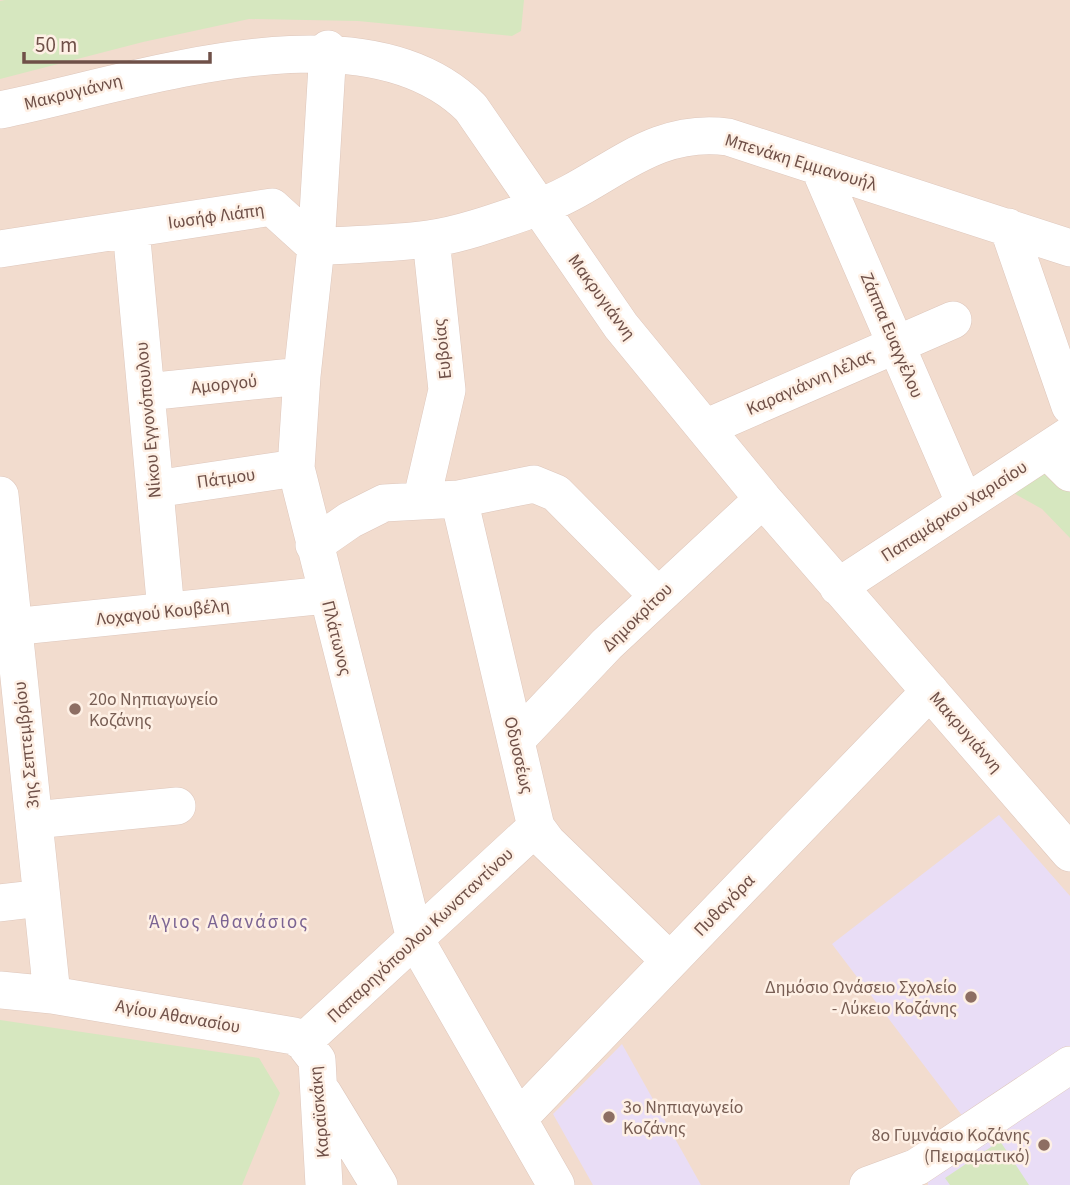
<svg xmlns="http://www.w3.org/2000/svg" width="1070" height="1185" viewBox="0 0 1070 1185" font-family="'Source Sans 3',sans-serif">
	<style>
		.residential { fill: #f2dcce }
		.education { fill: #e9ddf6 }
		.green { fill: #d6e7bf }
		.lines { fill: none; stroke-linecap: round; stroke-linejoin: round }
		.minor-casing { stroke: #dec7bc; stroke-width: 38 }
		.minor { stroke: #fff; stroke-width: 37 }
		.education-dot { fill: #8d6e63; stroke: #fef0e5; stroke-width: 2.5 }
		.labels { text-anchor: middle; stroke-width: 5; stroke-linejoin: round; paint-order: stroke }
		.street-label { font-size: 18px; fill: #6f5048; stroke: #fef0e5 }
		.education-label { font-size: 18px; fill: #785e54; stroke: #fef0e5; text-anchor: start }
		.neighbourhood-label { font-size: 19px; letter-spacing: 2px; fill: #7b6493; stroke: #fef0e5 }
	</style>
	<rect width="100%" height="100%" fill="#fbebdf"/>
	<!-- residential -->
	<path class="residential" d="M0 0H1070V1185H0Z"/>
	<!-- education -->
	<path class="education" d="M999 815 1070 896V1050L967 1122 832 944Z
		M622 1044 701 1185H593L553 1114Z
		M1070 1075V1185H928V1168Z"/>
	<!-- green -->
	<path class="green" d="M5 0H524L521 31 512 36 358 21 249 19 143 42 0 79V1Z
		M1044 469 1070 492V538L1042 509 1010 491Z
		M0 1020 259 1058 280 1093 242 1185H0Z
		M1000 1141 1029 1185H950L945 1178Z"/>
	<g class="lines">
		<!-- minor casing -->
		<g class="minor-casing">
			<path id="minor" d="M328 49 316 247 302 376 296 468 415 939 556 1185
				M0 110C135 83 363 0 471 108L621 326 763 499 1070 853
				M819 167 965 504
				M1008 227 1070 406
				M131 229 166 611
				M0 249 272 207 316 247C353 244 391 244 428 239 461 235 504 219 536 208 604 185 648 126 728 137L1070 248
				M146 392 302 376
				M705 428 953 320
				M1047 450 1070 473
				M155 489 296 468
				M0 495 52 995
				M422 498 447 390 431 239
				M459 499 536 827 547 842 670 961
				M314 545 350 520 384 503 459 499 534 484 556 493 658 596
				M838 587 1070 435
				M0 628 326 595
				M516 740 607 644 763 499
				M34 820 177 806
				M0 903 42 898
				M0 990 52 995 294 1036 303 1042 317 1060 324 1185
				M303 1042 536 827
				M323 1093 379 1185
				M518 1119 930 691
				M868 1185 917 1167 1070 1065"/>
		</g>
		<!-- minor -->
		<use href="#minor" class="minor"/>
	</g>
	<!-- markers -->
	<g class="education-dot">
		<circle cx="75" cy="709" r="7"/>
		<circle cx="971" cy="997" r="7"/>
		<circle cx="609" cy="1117" r="7"/>
		<circle cx="1044" cy="1145" r="7"/>
	</g>
	<g class="labels">
		<!-- street labels -->
		<g class="street-label">
			<text transform="translate(73 92) rotate(-14)" y="6">Μακρυγιάννη</text>
			<text transform="translate(801 162) rotate(17)" y="6">Μπενάκη Εμμανουήλ</text>
			<text transform="translate(216 216) rotate(-8)" y="6">Ιωσήφ Λιάπη</text>
			<text transform="translate(602 297) rotate(54)" y="6">Μακρυγιάννη</text>
			<text transform="translate(892 335) rotate(67)" y="6">Ζάππα Ευαγγέλου</text>
			<text transform="translate(442 349) rotate(-96)" y="6">Ευβoίας</text>
			<text transform="translate(810 382) rotate(-24)" y="6">Καραγιάννη Λέλας</text>
			<text transform="translate(224 384) rotate(-6)" y="6">Αμοργού</text>
			<text transform="translate(148 420) rotate(-95)" y="6">Νίκου Εγγονόπουλου</text>
			<text transform="translate(226 478) rotate(-8)" y="6">Πάτμου</text>
			<text transform="translate(954 511) rotate(-33)" y="6">Παπαμάρκου Χαρισίου</text>
			<text transform="translate(163 612) rotate(-6)" y="6">Λοχαγού Κουβέλη</text>
			<text transform="translate(637 617) rotate(-44)" y="6">Δημοκρίτου</text>
			<text transform="translate(337 638) rotate(76)" y="6">Πλάτωνος</text>
			<text transform="translate(966 732) rotate(49)" y="6">Μακρυγιάννη</text>
			<text transform="translate(26 745) rotate(-96)" y="6">3ης Σεπτεμβρίου</text>
			<text transform="translate(519 755) rotate(77)" y="6">Οδυσσέως</text>
			<text transform="translate(724 905) rotate(-46)" y="6">Πυθαγόρα</text>
			<text transform="translate(420 935) rotate(-43)" y="6">Παπαρηγόπουλου Κωνσταντίνου</text>
			<text transform="translate(178 1016) rotate(10)" y="6">Αγίου Αθανασίου</text>
			<text transform="translate(319 1112) rotate(-95)" y="6">Καραϊσκάκη</text>
		</g>
		<!-- education labels -->
		<g class="education-label">
			<text x="89" y="705">20ο Νηπιαγωγείο<tspan x="89" dy="21">Κοζάνης</tspan></text>
			<text x="957" y="993" text-anchor="end">Δημόσιο Ωνάσειο Σχολείο<tspan x="957" dy="21">- Λύκειο Κοζάνης</tspan></text>
			<text x="623" y="1113">3ο Νηπιαγωγείο<tspan x="623" dy="21">Κοζάνης</tspan></text>
			<text x="1030" y="1141" text-anchor="end">8ο Γυμνάσιο Κοζάνης<tspan x="1030" dy="21">(Πειραματικό)</tspan></text>
		</g>
		<!-- neighbourhood labels -->
		<g class="neighbourhood-label">
			<text x="229" y="928">Άγιος Αθανάσιος</text>
		</g>
	</g>
	<!-- scale -->
	<path d="M24 52v10h186v-10" fill="none" stroke="#6f5048" stroke-width="3.5"/>
	<text x="35" y="52" font-size="21" fill="#6f5048" stroke="#fef0e5" stroke-width="5" paint-order="stroke">50 m</text>
</svg>
